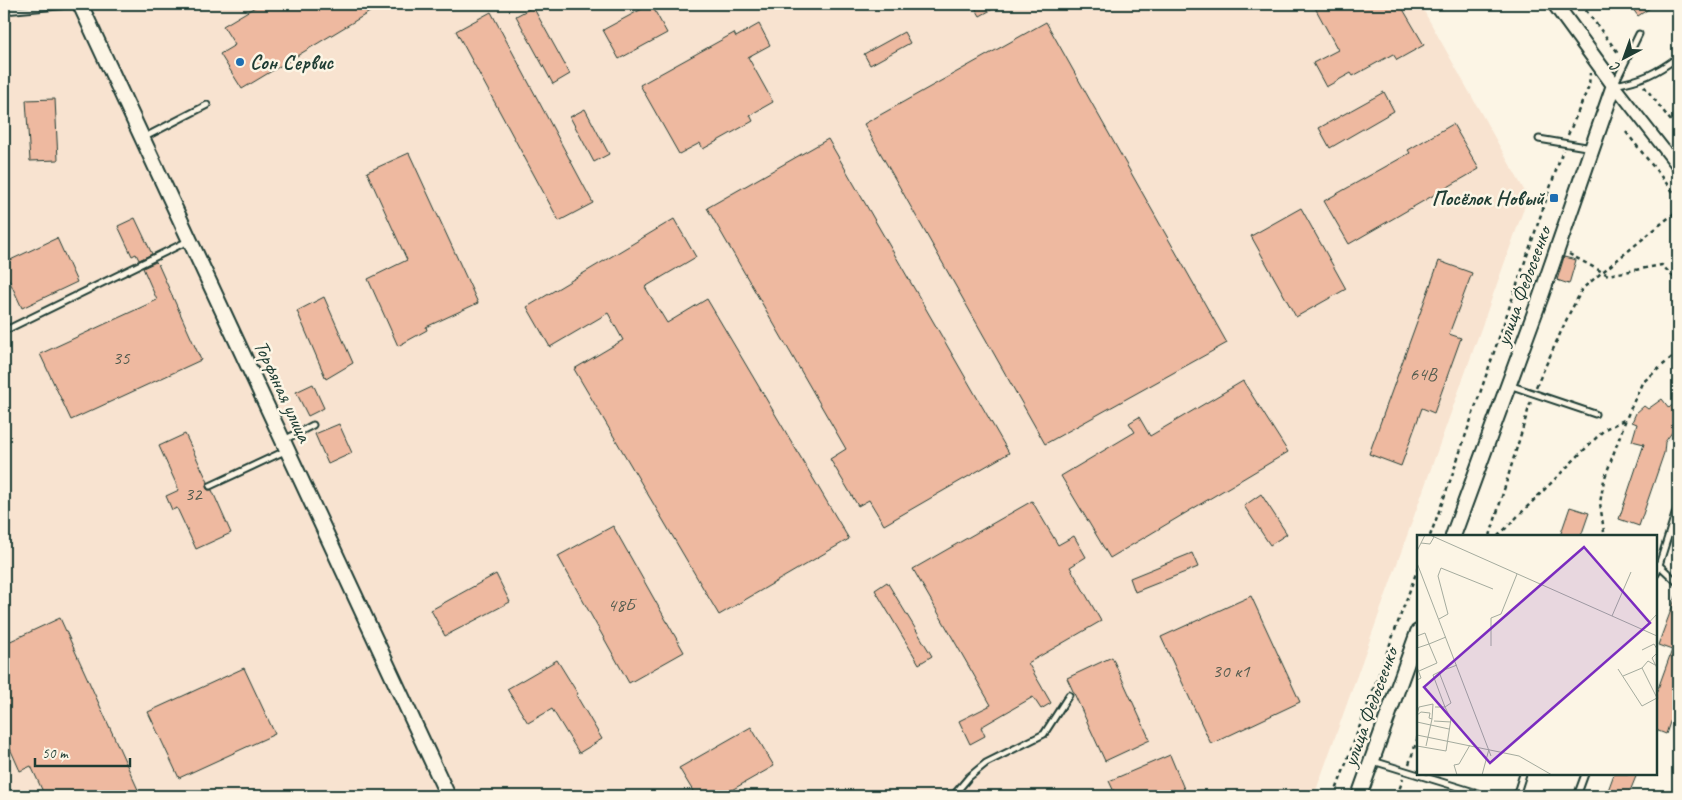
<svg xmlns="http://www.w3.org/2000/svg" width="1682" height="800" viewBox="0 0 1682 800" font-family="Caveat,sans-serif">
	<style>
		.built { fill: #f8e3d0 }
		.building { fill: #eeb9a0; stroke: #1f3d34 }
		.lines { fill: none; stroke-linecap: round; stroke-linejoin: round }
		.lane-casing { stroke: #1f3d34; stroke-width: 9 }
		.street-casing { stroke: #1f3d34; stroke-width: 14 }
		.secondary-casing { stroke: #1f3d34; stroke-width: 18 }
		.path { stroke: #1f3d34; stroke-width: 2.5; stroke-dasharray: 4 4; stroke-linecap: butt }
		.lane { stroke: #fcf5e5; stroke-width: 5 }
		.street { stroke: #fcf5e5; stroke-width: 10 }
		.secondary { stroke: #fcf5e5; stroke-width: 14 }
		.poi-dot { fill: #1f6fb2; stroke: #fcf5e5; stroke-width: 2 }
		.labels { text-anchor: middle; stroke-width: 5; stroke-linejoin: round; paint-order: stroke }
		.number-label { font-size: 19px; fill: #535c4f }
		.poi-label { font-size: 21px; font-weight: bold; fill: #1f3d34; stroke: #fcf5e5; text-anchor: start }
		.street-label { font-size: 21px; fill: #1f3d34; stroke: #fcf5e5 }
		.inset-road { fill: none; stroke: #a4ab9e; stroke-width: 1 }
		.view { fill: #7b2cbf; fill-opacity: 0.15; stroke: #7b2cbf; stroke-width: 2.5 }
		.inset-edge { fill: none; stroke: #1f3d34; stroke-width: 2.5 }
	</style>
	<rect width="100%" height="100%" fill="#fcf5e5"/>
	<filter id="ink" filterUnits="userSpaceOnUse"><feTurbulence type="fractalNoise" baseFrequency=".02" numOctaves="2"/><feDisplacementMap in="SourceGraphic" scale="10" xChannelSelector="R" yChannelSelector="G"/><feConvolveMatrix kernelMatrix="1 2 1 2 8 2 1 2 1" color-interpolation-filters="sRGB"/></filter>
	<g filter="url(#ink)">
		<!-- built -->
		<path class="built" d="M4 4H1420L1528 197 1314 796H4Z"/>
		<!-- building -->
		<path class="building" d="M260 4H383L242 89 220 54 235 45 223 26Z
			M651 4 667 33 619 59 603 30Z
			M973 4H1002L980 16Z
			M1313 4H1400L1424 45 1397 60 1393 54 1353 76 1351 73 1326 87 1313 63 1338 50Z
			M1629 4H1656L1638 16Z
			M533 7 570 74 553 84 516 16Z
			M491 12 593 203 559 221 456 31Z
			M1046 22 1227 343 1045 444 864 124Z
			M759 24 770 45 748 57 773 102 750 115 753 121 703 149 700 143 679 154 640 85 734 33 736 37Z
			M904 32 910 43 870 65 864 54Z
			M1384 92 1394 111 1330 148 1319 128Z
			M55 99 58 160 30 161 26 100Z
			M585 109 609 154 594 162 570 117Z
			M1453 124 1479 169 1349 244 1324 201 1410 153 1408 150Z
			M828 139 1009 453 884 525 869 500 858 506 830 459 846 449 707 208Z
			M409 153 478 303 426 327 427 330 398 346 368 279 407 260 367 172Z
			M1301 208 1346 289 1296 317 1251 236Z
			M135 218 152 254 139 260 136 254 132 256 118 226Z
			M674 219 696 257 645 287 667 323 707 299 849 539 719 615 574 369 623 340 608 313 550 347 527 307Z
			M57 238 77 282 22 308 4 269V263Z
			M1564 257 1576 260 1569 284 1557 280Z
			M1439 261 1472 273 1449 334 1461 338 1434 413 1422 408 1401 466 1369 454Z
			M156 262 158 264 201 360 71 420 40 354 157 300 143 268Z
			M324 297 353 363 326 379 297 311Z
			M1243 381 1288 452 1110 558 1061 476 1135 432 1129 423 1139 417 1150 436Z
			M313 384 324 408 308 416 296 392Z
			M1662 399 1669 408 1678 400V428L1673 431 1665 442 1664 453 1639 526 1619 519 1644 444 1632 441 1637 424 1632 422 1636 413 1644 406 1648 409Z
			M339 424 352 453 328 464 315 434Z
			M185 434 208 482 206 487 208 490H212L231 533 196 549 177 508 172 510 166 496 179 490 159 446Z
			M1261 494 1287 534 1270 545 1244 506Z
			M1032 501 1058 545 1074 536 1086 557 1070 567 1101 621 1028 663 1051 703 1041 709 1033 697 981 727 985 736 970 744 959 721 991 705 913 569Z
			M1570 507 1589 513 1581 536H1560Z
			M613 526 684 652 629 683 558 556Z
			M1192 553 1198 567 1135 592 1130 578Z
			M496 574 510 602 445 636 431 610Z
			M887 582 932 656 919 664 875 590Z
			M1677 594H1678V699L1666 734 1656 730V694L1672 650 1658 645Z
			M1251 596 1300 702 1211 744 1161 637Z
			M60 618 140 794 135 796H45L31 766 20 771 4 735V644Z
			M1112 657 1150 740 1105 761 1067 678Z
			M557 660 578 694 576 695 602 739 579 753 552 709 528 723 507 689Z
			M244 668 275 734 179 778 148 712Z
			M751 727 774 766 721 796H696L679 768Z
			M1170 755 1187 796H1116L1109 781Z
			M1614 774H1637L1628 796H1606Z"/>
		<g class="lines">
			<!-- lane casing -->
			<g class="lane-casing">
				<path id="lane" d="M4 11 80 4
					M1615 83 1639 34
					M1614 85C1642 80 1655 74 1678 57
					M143 138 207 105
					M1539 139 1592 148
					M4 331 190 240
					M1509 385 1595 414
					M284 440 313 425
					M210 486 287 450
					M1656 564 1659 565 1678 505
					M1656 574 1659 565 1678 583
					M1373 761 1487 796
					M953 796 969 777 986 763 1044 734 1069 695
					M1516 796 1523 774
					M1577 796 1585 774"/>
			</g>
			<!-- street casing -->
			<g class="street-casing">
				<path id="street" d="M1614 85 1678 167"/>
			</g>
			<!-- secondary casing -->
			<g class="secondary-casing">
				<path id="secondary" d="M80 4 448 796
					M1453 536 1541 296 1614 85 1555 4
					M1359 796 1418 632"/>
			</g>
			<!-- path -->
			<path class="path" d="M1581 4 1619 54
				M1644 86 1678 130
				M1626 132 1678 198
				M1568 135 1589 86 1590 73
				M1569 254 1608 275 1662 265 1678 282
				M1536 387 1569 314 1583 288 1678 210
				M1604 532 1600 503 1604 480 1626 419 1642 383 1678 352
				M1430 536 1449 484 1563 150
				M1490 536 1531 401
				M1498 536 1605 429 1626 419
				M1409 764 1418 737
				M1334 796 1418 568
				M1397 796 1403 779"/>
			<!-- lane -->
			<use href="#lane" class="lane"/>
			<!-- street -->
			<use href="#street" class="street"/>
			<!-- secondary -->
			<use href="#secondary" class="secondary"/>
		</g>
	</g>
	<!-- markers -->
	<g class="poi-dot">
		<circle cx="240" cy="62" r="5"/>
		<rect x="1549" y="193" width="10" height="10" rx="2.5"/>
	</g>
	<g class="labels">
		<!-- number labels -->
		<g class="number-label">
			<text x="121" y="364">35</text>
			<text x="1423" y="380">64В</text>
			<text x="193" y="500">32</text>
			<text x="621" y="611">48Б</text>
			<text x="1231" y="677">30 к1</text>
		</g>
		<!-- poi labels -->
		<g class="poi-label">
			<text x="250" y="69">Сон Сервис</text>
			<text x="1544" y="205" text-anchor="end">Посёлок Новый</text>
		</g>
		<!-- street labels -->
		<g class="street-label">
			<text transform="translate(1523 286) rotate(-70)" y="7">улица Федосеенко</text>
			<text transform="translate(283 391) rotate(65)" y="7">Торфяная улица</text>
			<text transform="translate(1370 707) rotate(-70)" y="7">улица Федосеенко</text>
		</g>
	</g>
	<!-- overview -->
	<g transform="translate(1417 535)">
		<rect width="240" height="240" fill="#fcf5e5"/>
		<path class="inset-road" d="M13 0 240 101M4 8 13 9 17 2M0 16 8 0M0 28 74 221M195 81 214 37M22 84 31 79 21 41 24 33 76 54M225 95 240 79M0 101 8 98 12 109 0 113M74 111V83L84 79 100 39M225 115 237 109 240 114M240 118 235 123 240 133M0 132 4 143 0 145M225 133 231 126 238 130M201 134 225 171 240 163M2 136 20 128 12 109 29 102M206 141 225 133 240 163M16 169 15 184 12 183 13 178 4 177 0 180 2 172ZM18 172H28L16 140 22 137M17 186 34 187M0 187 32 194M0 200 102 221 135 240M0 211 29 216 34 184 28 172 34 168 22 137 40 130M9 211 15 184M40 240 37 230 42 229 53 210M65 240 72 214"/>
		<path class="view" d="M167 12 233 88 73 228 7 152Z"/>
		<rect width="240" height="240" class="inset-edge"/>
	</g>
	<!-- margin -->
	<rect width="1682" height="800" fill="none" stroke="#fcf5e5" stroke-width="20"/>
	<rect x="10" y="10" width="1662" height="780" fill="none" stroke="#1f3d34" stroke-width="2" filter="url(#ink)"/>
	<!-- north arrow -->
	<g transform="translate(1624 58) rotate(221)" stroke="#fcf5e5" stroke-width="4" paint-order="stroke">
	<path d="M0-4L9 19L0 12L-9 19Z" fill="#1f3d34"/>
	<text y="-8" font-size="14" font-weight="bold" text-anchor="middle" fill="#1f3d34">С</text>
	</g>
	<!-- scale -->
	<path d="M35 758v8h95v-8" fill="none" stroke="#1f3d34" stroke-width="2.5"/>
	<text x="42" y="758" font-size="15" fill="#1f3d34" stroke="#fcf5e5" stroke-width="4" paint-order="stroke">50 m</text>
</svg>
